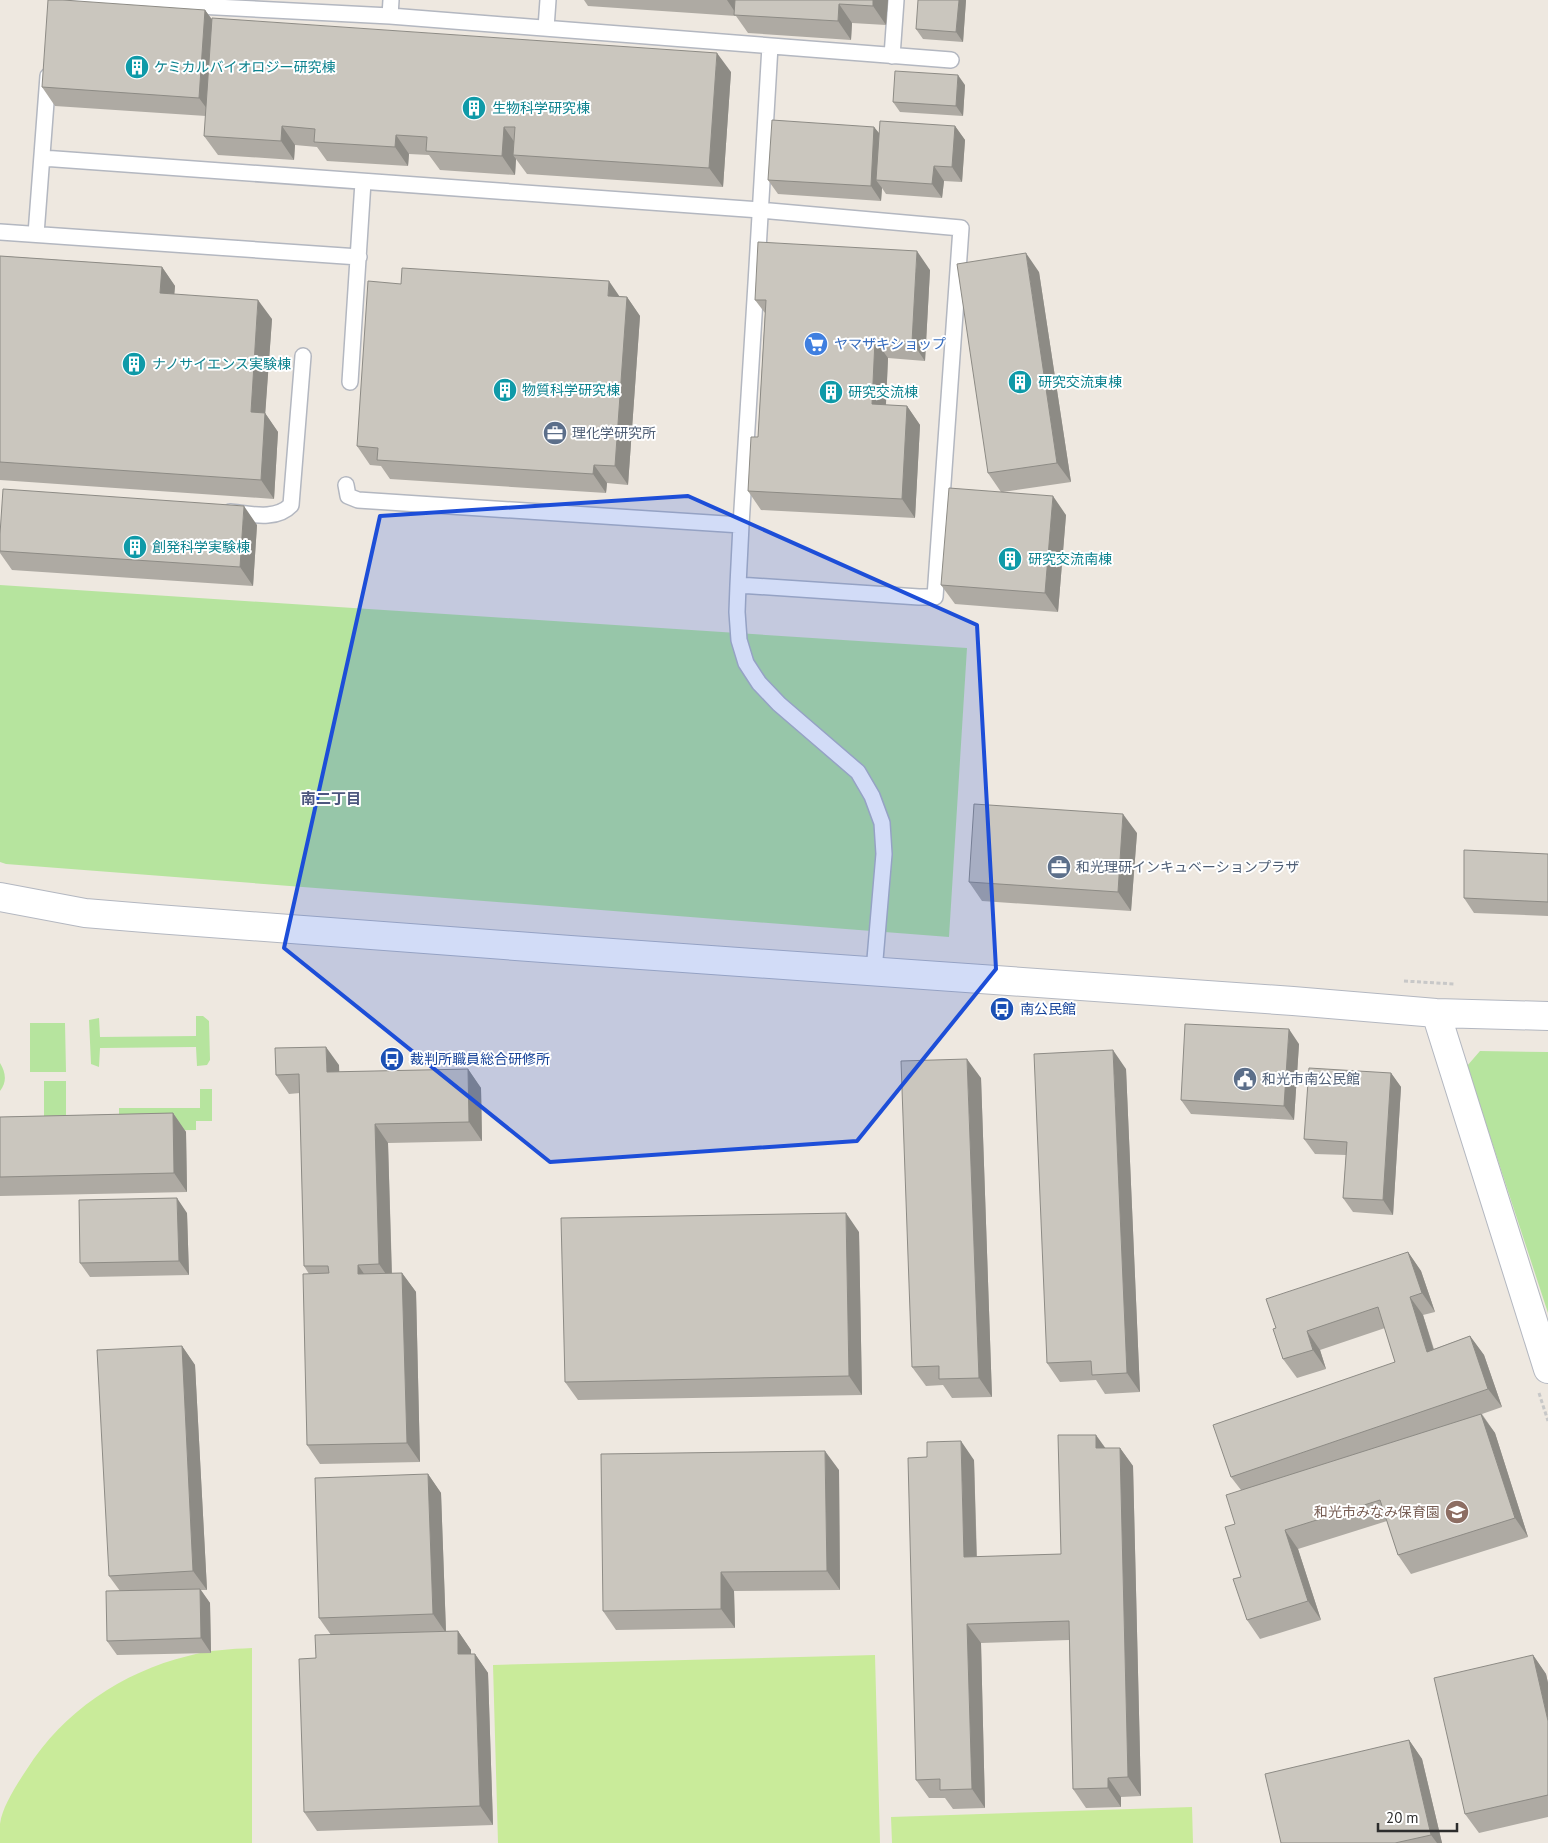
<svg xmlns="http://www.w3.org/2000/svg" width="1548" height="1843" viewBox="0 0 1548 1843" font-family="'PT Sans','Noto Sans JP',sans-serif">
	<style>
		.green { fill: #b6e49e }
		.pitch { fill: #c9eb9a }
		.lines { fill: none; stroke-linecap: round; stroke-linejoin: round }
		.service-casing { stroke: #b3b7c0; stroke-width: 18 }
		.tertiary-casing { stroke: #b3b7c0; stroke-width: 30 }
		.path { stroke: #c8c8c8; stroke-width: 3; stroke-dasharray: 4 2.5; stroke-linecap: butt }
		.service { stroke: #fff; stroke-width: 15 }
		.tertiary { stroke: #fff; stroke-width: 28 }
		.wall { fill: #aeaaa3 }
		.shaded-wall { fill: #8d8b85 }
		.building { fill: #cac6be; stroke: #8d8b85 }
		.marked { fill: #1d4ed8; fill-opacity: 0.2; stroke: #1d4ed8; stroke-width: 4; stroke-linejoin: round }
		.labels { text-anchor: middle; stroke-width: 4; stroke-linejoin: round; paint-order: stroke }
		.culture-label { font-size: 14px; fill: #0d838f; stroke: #fff; text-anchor: start }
		.shop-label { font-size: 14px; fill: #366cbe; stroke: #fff; text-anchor: start }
		.service-label { font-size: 14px; fill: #4e5e75; stroke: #fff; text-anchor: start }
		.transit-label { font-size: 14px; fill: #164399; stroke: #fff; text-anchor: start }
		.education-label { font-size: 14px; fill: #785e54; stroke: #fff; text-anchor: end }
		.neighbourhood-label { font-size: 15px; font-weight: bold; fill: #4d577f; stroke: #fff }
	</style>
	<rect width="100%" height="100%" fill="#eee8e0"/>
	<!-- green -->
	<path class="green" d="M0 585 967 648 949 937 6 864 0 862Z
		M196 1016H203L209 1021 210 1060 207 1065 197 1066 196 1047 100 1048 99 1067 91 1064 89 1020 99 1018 100 1037 196 1036Z
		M30 1023H65L66 1072H30Z
		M1480 1051 1548 1052V1313L1467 1066Z
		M0 1063C6 1073 7 1082 0 1091Z
		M44 1081H66V1116H119V1108H200V1089H212V1121H196V1130L112 1131 44 1127Z"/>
	<!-- pitch -->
	<path class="pitch" d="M252 1648V1843H0C0 1837 0 1830 0 1824 2 1807 17 1784 27 1769 63 1712 122 1672 188 1656 209 1650 230 1649 252 1648Z
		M875 1655 880 1843H498L493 1665Z
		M1192 1807 1193 1843H892L891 1817Z"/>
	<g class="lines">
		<!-- service casing -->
		<g class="service-casing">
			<path id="service" d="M79 0 390 16 951 60
				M390 16 391 0
				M546 28 548 0
				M892 56 896 0
				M42 158 760 210 961 228 935 597H919L738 585 741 525C751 365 761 206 770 46
				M0 232 359 257
				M36 234 48 76
				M350 382 363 182
				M346 485 348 496 358 500 741 525
				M230 512C250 514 276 521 291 505L303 356
				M738 585 737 612 739 640 746 663 759 683 779 704 858 772 872 796 882 823 884 854 874 971"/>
		</g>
		<!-- tertiary casing -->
		<g class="tertiary-casing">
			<path id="tertiary" d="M0 897 85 913 157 919 570 950 1293 1001 1436 1013 1548 1016
				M1436 1013 1548 1369"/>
		</g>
		<!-- path -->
		<path class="path" d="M1404 981 1455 984
			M1539 1393 1548 1421"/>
		<!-- service -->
		<use href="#service" class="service"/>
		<!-- tertiary -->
		<use href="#tertiary" class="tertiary"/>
	</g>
	<!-- wall -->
	<path class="wall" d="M584 0H888L886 25 852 23 851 40 748 33 736 16 588 6Z
		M966 0 963 42 923 39 916 29Z
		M205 10 212 20 731 72 723 187 527 174 516 159 515 175 440 170 429 155 409 154 408 166 327 161 317 147 295 145 294 160 218 155 204 136 206 116 55 106 42 87Z
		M965 85 963 116 900 112 893 102Z
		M955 126 965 140 962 182 944 181 942 198 886 194 882 188 881 201 778 194 768 180 874 127 880 134Z
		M0 256 162 267 175 286 174 294 272 319 265 413 278 432 274 499 0 480Z
		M930 270 925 361 888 358 886 405 907 406 920 425 915 518 761 510 748 491 758 437 765 313 755 300Z
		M1039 272 1071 482 1003 492 1066 515 1058 612 955 604 941 585 1001 492 988 473Z
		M619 296 627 297 640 316 628 485 607 483 606 493 390 479 381 466 370 465 357 446Z
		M257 525 253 586 12 570 0 553V534Z
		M1137 833 1131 911 982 901 969 882Z
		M1548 854V916L1474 913 1464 898Z
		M1299 1044 1294 1120 1191 1114 1181 1100Z
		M339 1065V1072L468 1069 481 1088 482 1141 388 1143 392 1273H402L416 1292 420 1462 320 1464 307 1445 309 1274 304 1266 300 1093 289 1094 276 1075Z
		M1126 1069 1140 1392 1105 1394 1096 1380 1060 1382 1047 1363Z
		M1391 1073 1401 1087 1393 1215 1353 1212 1343 1198 1346 1155 1315 1154 1304 1139Z
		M981 1078 992 1397 952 1398 943 1385 926 1386 912 1367Z
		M173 1113 186 1132 187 1192 0 1196V1117Z
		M187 1213 189 1275 90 1277 80 1263Z
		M859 1232 862 1395 578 1400 565 1382Z
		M1408 1252 1421 1271 1435 1312 1423 1315 1434 1349 1470 1336 1484 1355 1502 1407 1482 1414 1495 1433 1528 1537 1411 1574 1398 1555 1387 1521 1298 1549 1321 1620 1260 1639 1247 1620 1235 1524 1241 1490 1231 1477 1395 1362 1385 1328 1320 1350 1326 1369 1297 1378 1283 1359 1276 1328Z
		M182 1346 195 1365 207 1590H201L210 1603 211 1653 117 1655 107 1641 120 1591 109 1576Z
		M1105 1448H1120L1133 1466 1141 1796 1121 1797V1807L1086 1808 1073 1789 1069 1640 981 1643 985 1808 953 1809 945 1798H929L916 1780 974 1460 977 1557 1061 1554Z
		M839 1470 840 1590 734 1591 735 1628 616 1630 603 1611Z
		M428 1474 441 1493 446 1631H458L471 1650V1654H475L488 1673 493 1825 317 1831 304 1812 316 1658 331 1635 319 1618Z
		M1533 1655 1546 1674 1548 1683V1817L1479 1833 1465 1814Z
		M1409 1740 1422 1759 1442 1843H1281Z"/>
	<!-- shaded-wall -->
	<path class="shaded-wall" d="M727 0H740L737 15Z
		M873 0H888L886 25 873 6Z
		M959 0H966L963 42 956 32Z
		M839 4 852 23 851 40 838 21Z
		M205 10 219 29 213 117 199 98Z
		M717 53 731 72 723 187 709 168Z
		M958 75 965 85 963 116 956 106Z
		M282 126 295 145 294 160 281 141Z
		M955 126 965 140 962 182 952 167Z
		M504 127 517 146 513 155 516 159 515 175 502 156Z
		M874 127 885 141 876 180 882 188 881 201 871 186Z
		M396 135 409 154 408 166 395 147Z
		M934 166 944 181 942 198 932 184Z
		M917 251 930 270 925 361 912 342Z
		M1026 253 1039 272 1071 482 1057 463Z
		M162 267 175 286 173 312 160 293Z
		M609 281 622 300 608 296Z
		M627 297 640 316 628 485 615 466Z
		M258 300 272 319 264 431 251 412Z
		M875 340 888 358 885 423 872 404Z
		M907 406 920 425 915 518 902 499Z
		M265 413 278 432 274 499 261 480Z
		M594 465 607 483 606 493 593 474Z
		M1053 496 1066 515 1058 612 1045 593Z
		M244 506 257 525 253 586 240 567Z
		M1123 814 1137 833 1131 911 1118 892Z
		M1289 1029 1299 1044 1294 1120 1284 1106Z
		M326 1047 339 1065 340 1091 327 1072Z
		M1113 1050 1126 1069 1140 1392 1127 1373Z
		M967 1059 981 1078 992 1397 979 1378Z
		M468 1069 481 1088 482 1141 469 1122Z
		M1391 1073 1401 1087 1393 1215 1383 1200Z
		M173 1113 186 1132 187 1192 174 1173Z
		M375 1124 388 1143 392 1283 379 1264Z
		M177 1198 187 1213 189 1275 179 1261Z
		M846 1213 859 1232 862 1395 849 1376Z
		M1408 1252 1421 1271 1435 1312 1422 1293Z
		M358 1265 371 1284 358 1274Z
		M402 1273 416 1292 420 1462 407 1443Z
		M1410 1297 1423 1315 1440 1371 1427 1352Z
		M1307 1331 1320 1350 1326 1369 1313 1350Z
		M1470 1336 1484 1355 1502 1407 1488 1389Z
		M182 1346 195 1365 207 1590 193 1571Z
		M1481 1414 1495 1433 1528 1537 1515 1518Z
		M1096 1435 1109 1453 1096 1448Z
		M961 1441 974 1460 977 1576 964 1557Z
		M1120 1448 1133 1466 1141 1796 1128 1777Z
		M825 1451 839 1470 840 1590 827 1571Z
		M428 1474 441 1493 446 1633 433 1614Z
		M1285 1530 1298 1549 1321 1620 1308 1601Z
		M721 1572 734 1591 735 1628 721 1609Z
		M200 1589 210 1603 211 1653 201 1638Z
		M967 1624 981 1643 985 1808 972 1789Z
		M458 1631 471 1650V1673L458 1654Z
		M475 1654 488 1673 493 1825 480 1806Z
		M1533 1655 1546 1674 1548 1683V1721Z
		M1409 1740 1422 1759 1442 1843H1437L1431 1835Z
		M1108 1778 1121 1797V1807L1108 1788Z"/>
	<!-- building -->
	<path class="building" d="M48 0H63L205 10 199 98 42 87Z
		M735 0H873V6L839 4 838 21 734 15Z
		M918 0H959L956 32 916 29Z
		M212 18 717 53 709 168 513 155 515 127H504L502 156 426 151 427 137 396 135 395 147 314 142 315 129 282 126 281 141 204 136Z
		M895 71 958 75 956 106 893 102Z
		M772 120 874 127 871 186 768 180Z
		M880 121 955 126 952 167 934 166 932 184 876 180Z
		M758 242 917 251 912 342 875 340 872 404 907 406 902 499 748 491 751 437H758L766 300H755Z
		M1026 253 1057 463 988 473 957 264Z
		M0 256 162 267 160 293 258 300 251 412 265 413 261 480 0 462Z
		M402 268 609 281 608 296 627 297 615 466 594 465 593 474 377 460 378 448 357 446 368 281 401 284Z
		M949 488 1053 496 1045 593 941 585Z
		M3 489 244 506 240 567 0 551V534Z
		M974 804 1123 814 1118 892 969 882Z
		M1464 850 1548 854V902L1464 898Z
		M1185 1024 1289 1029 1284 1106 1181 1100Z
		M326 1047 327 1072 468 1069 469 1122 375 1124 379 1264 358 1265V1274L402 1273 407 1443 307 1445 303 1274 329 1273 328 1266H304L299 1074 276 1075 275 1048Z
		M1113 1050 1127 1373 1092 1375 1091 1361 1047 1363 1034 1054Z
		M967 1059 979 1378 939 1379V1366L912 1367 901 1061Z
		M1309 1068 1391 1073 1383 1200 1343 1198 1347 1142 1304 1139Z
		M173 1113 174 1173 0 1177V1117Z
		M177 1198 179 1261 80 1263 79 1200Z
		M846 1213 849 1376 565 1382 561 1218Z
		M1408 1252 1422 1293 1410 1297 1427 1352 1470 1336 1488 1389 1231 1477 1213 1425 1395 1362 1378 1307 1307 1331 1313 1350 1283 1359 1273 1329 1276 1328 1266 1299Z
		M182 1346 193 1571 109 1576 97 1350Z
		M1481 1414 1515 1518 1398 1555 1380 1500 1285 1530 1308 1601 1247 1620 1233 1579 1241 1577 1225 1527 1235 1524 1226 1495Z
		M1058 1435H1096V1448H1120L1128 1777 1108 1778V1788L1073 1789 1069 1621 967 1624 972 1789 940 1790V1779L916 1780 908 1458 927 1457V1442L961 1441 964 1557 1061 1554Z
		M825 1451 827 1571 721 1572V1609L603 1611 601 1454Z
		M428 1474 433 1614 319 1618 315 1478Z
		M200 1589 201 1638 107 1641 106 1591Z
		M458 1631V1654H475L480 1806 304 1812 299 1659 316 1658 315 1635Z
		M1533 1655 1548 1721V1795L1465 1814 1434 1678Z
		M1409 1740 1431 1835 1395 1843H1281L1265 1774Z"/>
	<!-- marked area -->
	<path class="marked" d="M688 496 977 625 996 969 857 1141 550 1162 284 948 380 516Z"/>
	<!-- icons -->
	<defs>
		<g id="building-disc" transform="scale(1.25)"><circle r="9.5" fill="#0f9aa8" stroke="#fff"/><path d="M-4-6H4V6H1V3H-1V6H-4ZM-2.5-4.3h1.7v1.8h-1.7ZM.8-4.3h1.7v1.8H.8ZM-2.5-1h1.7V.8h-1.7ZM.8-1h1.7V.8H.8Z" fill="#fff"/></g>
		<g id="supermarket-disc" transform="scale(1.25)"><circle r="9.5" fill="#3f7fe0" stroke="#fff"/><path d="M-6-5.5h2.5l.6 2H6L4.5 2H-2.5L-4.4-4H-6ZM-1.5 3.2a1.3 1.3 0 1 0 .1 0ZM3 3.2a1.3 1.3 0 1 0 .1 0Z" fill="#fff"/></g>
		<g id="office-disc" transform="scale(1.25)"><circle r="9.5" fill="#5c6f8a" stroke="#fff"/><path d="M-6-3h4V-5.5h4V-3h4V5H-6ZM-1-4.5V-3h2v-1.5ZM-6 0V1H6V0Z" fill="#fff"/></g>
		<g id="bus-disc" transform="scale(1.25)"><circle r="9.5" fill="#1a4fb4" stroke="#fff"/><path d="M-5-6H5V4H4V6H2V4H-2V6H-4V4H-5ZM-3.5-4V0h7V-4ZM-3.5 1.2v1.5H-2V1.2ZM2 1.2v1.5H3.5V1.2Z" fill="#fff"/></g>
		<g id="civic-disc" transform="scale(1.25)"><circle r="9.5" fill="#5c6f8a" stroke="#fff"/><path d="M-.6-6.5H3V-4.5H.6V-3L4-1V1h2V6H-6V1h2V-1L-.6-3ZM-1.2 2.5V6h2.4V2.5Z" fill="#fff"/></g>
		<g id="school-disc" transform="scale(1.25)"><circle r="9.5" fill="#8d6e63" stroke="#fff"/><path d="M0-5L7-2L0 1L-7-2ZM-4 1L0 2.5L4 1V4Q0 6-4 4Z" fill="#fff"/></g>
	</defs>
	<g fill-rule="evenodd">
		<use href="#building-disc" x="137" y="67"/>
		<use href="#building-disc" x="474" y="108"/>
		<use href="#supermarket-disc" x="816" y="344"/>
		<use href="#building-disc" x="134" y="364"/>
		<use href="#building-disc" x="1020" y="382"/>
		<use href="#building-disc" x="505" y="390"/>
		<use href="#building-disc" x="831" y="392"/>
		<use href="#office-disc" x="555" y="433"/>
		<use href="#building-disc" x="135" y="547"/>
		<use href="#building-disc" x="1010" y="559"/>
		<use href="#office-disc" x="1059" y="867"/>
		<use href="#bus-disc" x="1002" y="1009"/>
		<use href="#bus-disc" x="392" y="1059"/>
		<use href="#civic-disc" x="1245" y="1079"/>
		<use href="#school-disc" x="1457" y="1512"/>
	</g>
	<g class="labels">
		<!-- culture labels -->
		<g class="culture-label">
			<text x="154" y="72">ケミカルバイオロジー研究棟</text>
			<text x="492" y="113">生物科学研究棟</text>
			<text x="152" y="369">ナノサイエンス実験棟</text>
			<text x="1038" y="387">研究交流東棟</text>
			<text x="522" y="395">物質科学研究棟</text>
			<text x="848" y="397">研究交流棟</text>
			<text x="152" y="552">創発科学実験棟</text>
			<text x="1028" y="564">研究交流南棟</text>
		</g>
		<!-- shop labels -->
		<g class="shop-label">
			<text x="834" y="349">ヤマザキショップ</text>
		</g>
		<!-- service labels -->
		<g class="service-label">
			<text x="572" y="438">理化学研究所</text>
			<text x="1076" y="872">和光理研インキュベーションプラザ</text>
			<text x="1262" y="1084">和光市南公民館</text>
		</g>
		<!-- transit labels -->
		<g class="transit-label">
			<text x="1020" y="1014">南公民館</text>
			<text x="410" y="1064">裁判所職員総合研修所</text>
		</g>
		<!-- education labels -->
		<g class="education-label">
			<text x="1440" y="1517">和光市みなみ保育園</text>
		</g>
		<!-- neighbourhood labels -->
		<g class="neighbourhood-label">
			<text x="331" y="804">南二丁目</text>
		</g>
	</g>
	<!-- scale -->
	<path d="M1378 1823v8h79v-8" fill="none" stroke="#2d2d2d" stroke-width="2.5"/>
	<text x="1386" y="1823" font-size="15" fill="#2d2d2d" stroke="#ffffff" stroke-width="4" paint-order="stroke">20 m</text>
</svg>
